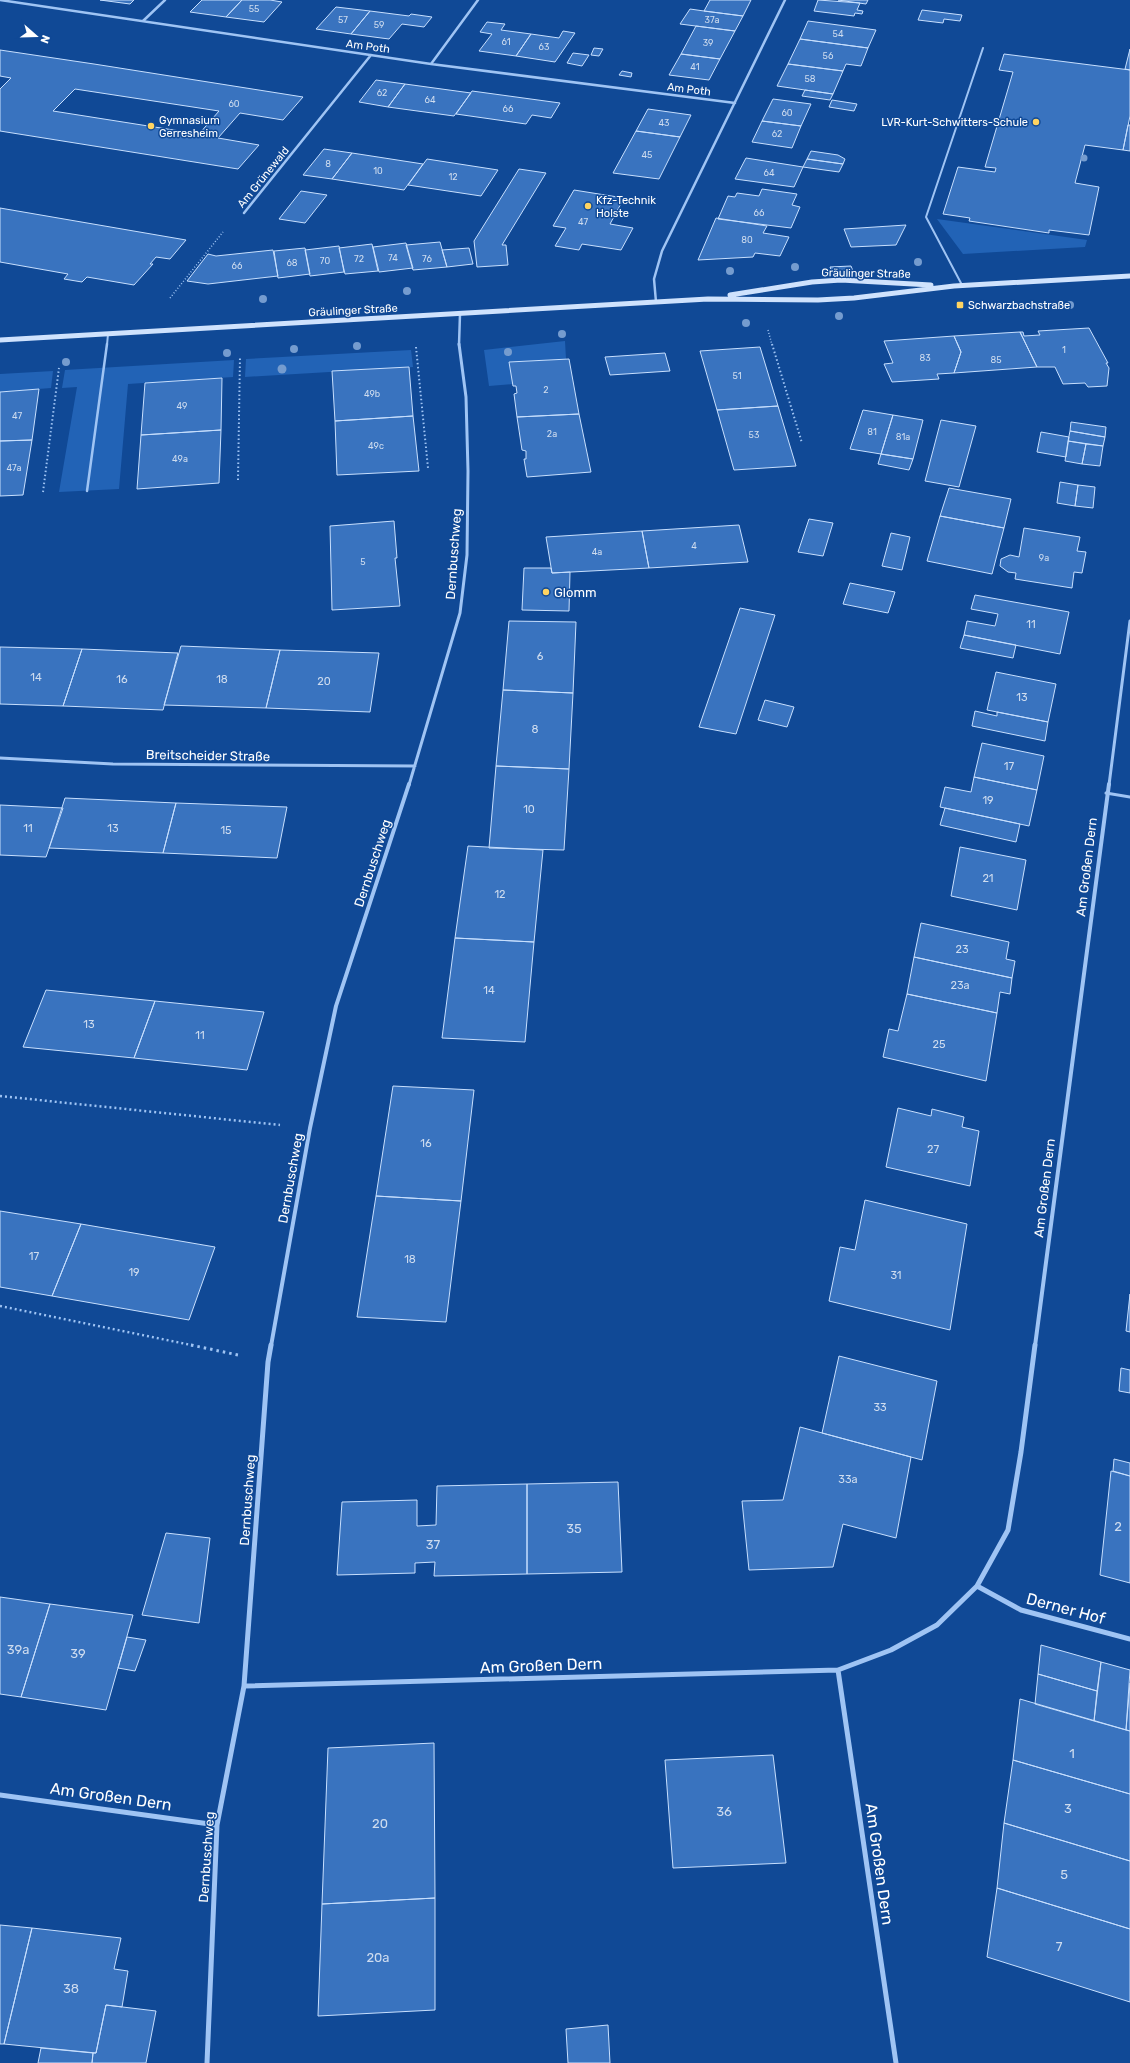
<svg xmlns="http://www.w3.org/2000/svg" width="1130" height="2063" viewBox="0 0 1130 2063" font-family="Rubik,sans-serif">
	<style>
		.green { fill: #2263b6 }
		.building { fill: #3973bf; stroke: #c7dffe; fill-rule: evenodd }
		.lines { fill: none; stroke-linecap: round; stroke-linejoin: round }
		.path-far3 { stroke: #9fc4f4; stroke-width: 1.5; stroke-dasharray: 1 2; stroke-linecap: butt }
		.path-far2 { stroke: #9fc4f4; stroke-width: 2; stroke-dasharray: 1.5 2.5; stroke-linecap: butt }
		.path-far1 { stroke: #9fc4f4; stroke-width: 2.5; stroke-dasharray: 2 3; stroke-linecap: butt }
		.path { stroke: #9fc4f4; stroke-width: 3; stroke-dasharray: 2.5 4; stroke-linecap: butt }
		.service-far2 { stroke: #9fc4f4; stroke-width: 2 }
		.service-far1 { stroke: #9fc4f4; stroke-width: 2.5 }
		.service { stroke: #9fc4f4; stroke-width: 3 }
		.minor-far3 { stroke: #9fc4f4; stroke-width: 2.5 }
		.minor-far2 { stroke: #9fc4f4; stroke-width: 3 }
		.minor-far1 { stroke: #9fc4f4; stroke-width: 4 }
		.minor { stroke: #9fc4f4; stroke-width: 5 }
		.secondary { stroke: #cfe2fd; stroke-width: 5 }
		.tree { fill: #759ccf }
		.poi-dot { fill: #ffd462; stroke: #104996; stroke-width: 1.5 }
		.labels { text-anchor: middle; stroke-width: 3; stroke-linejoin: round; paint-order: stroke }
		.far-number-label { font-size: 9px; fill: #cedcef }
		.far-street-label { font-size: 11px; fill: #fff; stroke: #104996 }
		.far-poi-label { font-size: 11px; fill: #fff; stroke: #104996; text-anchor: start }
		.number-label { font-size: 11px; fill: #cedcef }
		.street-label { font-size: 13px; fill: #fff; stroke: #104996 }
		.poi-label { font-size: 13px; fill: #fff; stroke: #104996; text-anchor: start }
		.near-number-label { font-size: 13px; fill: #cedcef }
		.near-street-label { font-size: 16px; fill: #fff; stroke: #104996 }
	</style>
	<rect width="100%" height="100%" fill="#104996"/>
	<!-- green -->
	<path class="green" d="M937 219 1087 240 1085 247 963 254Z
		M565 341 566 359 509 362 513 384 489 386 484 350Z
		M411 350 413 367 245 377 246 359Z
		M234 360 233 377 128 384 119 489 59 492 77 387 62 388 65 370Z
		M53 371 51 388 0 392V374Z"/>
	<!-- building -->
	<path class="building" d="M100 0H134L130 4Z
		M202 0H242L226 17 190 12Z
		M242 0H270L282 2 264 22 226 17Z
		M710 0H751L743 16 704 11Z
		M818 0 860 3 857 10 863 11 862 14 855 13 854 16 814 11Z
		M838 0H868L866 4Z
		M336 7 370 11 351 34 316 29Z
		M690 9 704 11 743 16 735 31 680 24Z
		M922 10 962 15 960 21 944 19 943 23 918 20Z
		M370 11 409 16 411 14 432 17 424 27 402 24 389 39 351 34Z
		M808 21 876 30 868 48 800 39Z
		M487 22 505 24 501 30 531 34 516 56 479 51 492 34 480 32Z
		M696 26 735 31 720 59 681 54Z
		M563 31 575 33 555 62 516 56 531 34 559 38Z
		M800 39 868 48 861 66 846 64 843 71 788 64Z
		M594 48 603 49 599 56 591 55Z
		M1130 49V70L1125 69Z
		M0 50 94 64 303 97 283 120 240 113 218 138 259 145 238 169 0 131V89L11 78 0 76ZM75 89 219 111 199 134 53 111Z
		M573 53 589 55 582 66 567 63Z
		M681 54 720 59 709 80 669 75Z
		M1004 54 1130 70V116L1123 150 1085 145 1075 183 1099 187 1089 235 1049 230V233L969 221 970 218 943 214 958 167 995 172 996 168 985 167 1013 72 999 70Z
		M788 64 843 71 833 94 777 86Z
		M622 71 632 73 631 77 619 75Z
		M376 80 405 84 388 107 359 102Z
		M405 84 471 93 454 116 388 107Z
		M805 90 833 94 830 100 802 96Z
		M472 91 560 103 551 118 532 115 526 124 456 114Z
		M773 99 811 104 801 126 762 121Z
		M832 100 857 104 854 111 829 107Z
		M648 109 691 115 680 137 636 131Z
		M762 121 801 126 792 148 752 142Z
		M1128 125H1130V151L1123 150Z
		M636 131 680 137 659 179 613 173Z
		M324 149 352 153 332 179 303 175Z
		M811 151 838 155 845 159 843 164 807 159Z
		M352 153 423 164 404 190 332 179Z
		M746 158 803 167 794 187 735 179Z
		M427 159 498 170 481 196 408 185Z
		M807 159 843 164 839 172 803 167Z
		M519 169 546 173 502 245H506L508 265 477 267 474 241Z
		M762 189 797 194 792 205 800 207 791 228 718 219 728 196 735 197 737 193 759 196Z
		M574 190 624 198 610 224 633 228 621 250 582 244 579 250 555 246 566 228 553 226Z
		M301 191 327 195 305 223 279 219Z
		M0 208 186 240 170 259 156 257 150 264H153L134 285 87 277 82 282 64 279 68 274 0 262Z
		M716 218 767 226 763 233 789 237 780 256 755 253 753 257 698 260Z
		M906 225 896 245 851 247 844 229Z
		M440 242 447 267 413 270 406 245Z
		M406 243 413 268 379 272 373 247Z
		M372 244 378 271 345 274 339 248Z
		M339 246 344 272 310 276 305 250Z
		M305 248 310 274 278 278 274 251Z
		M469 248 473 264 447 267 442 250Z
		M273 250 278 276 208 284 187 281 208 254 216 256Z
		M851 266 853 271 832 272 830 267Z
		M1089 328 1108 363H1106L1109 368 1107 386 1088 387 1085 383 1063 384 1055 367H1037L1020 332H1023L1024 336 1040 335 1038 331Z
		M1020 332 1037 367 954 373 961 352 954 336Z
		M954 336 961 352 954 373 937 374 939 379 892 382 884 364 893 363 884 341Z
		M760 347 778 406 717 410 700 351Z
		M665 353 670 371 610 375 605 357Z
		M569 359 579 414 517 417 514 394 517 393 516 386H513L509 362Z
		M409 367 413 416 335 421 332 371Z
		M222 378 221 430 141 435 145 383Z
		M39 389 32 440 0 441V392Z
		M778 406 796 466 734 470 717 410Z
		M863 410 893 415 881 454 850 449Z
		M579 414 591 472 527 477 524 459H526V451L522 450 517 417Z
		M893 415 923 420 913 459 881 454Z
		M413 416 419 471 337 475 335 421Z
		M941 420 976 426 959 487 925 481Z
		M1071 422 1106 427 1105 437 1070 431Z
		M221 430 219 483 137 489 141 435Z
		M1070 431 1105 437 1103 446 1068 441Z
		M1041 432 1069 437 1066 457 1037 452Z
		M32 440 23 495 0 496V441Z
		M1068 441 1086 444 1082 464 1065 461Z
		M1086 444 1103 446 1100 466 1082 464Z
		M881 454 913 459 909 470 878 464Z
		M1060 482 1078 485 1075 506 1057 503Z
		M1078 485 1095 487 1093 508 1075 506Z
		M949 488 1011 499 1004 528 940 516Z
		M940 516 1004 528 992 574 927 561Z
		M809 519 833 523 823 556 798 552Z
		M394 521 397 558H395L400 606 332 610 330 526Z
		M739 525 748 562 649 568 642 531Z
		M1024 528 1080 537 1077 551 1086 552 1082 573 1074 572 1072 588 1015 579 1016 573 1008 572 1000 566 1001 559 1010 555 1019 557Z
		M642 531 649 568 552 573 546 537Z
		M891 533 910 537 902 570 882 566Z
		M524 568H551L552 573 570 572 569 611 522 610Z
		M850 583 895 592 888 613 843 604Z
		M975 595 1069 612 1060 654 964 635 967 621 995 626 998 614 971 609Z
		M740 608 775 615 736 734 699 727Z
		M509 621 576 622 573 693 503 690Z
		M964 635 1016 645 1013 658 960 648Z
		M181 646 280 650 266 708 164 705Z
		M0 647 82 649 63 706 0 704Z
		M82 649 178 653 163 710 63 706Z
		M280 650 379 653 370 712 266 708Z
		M996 672 1056 684 1048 722 987 710Z
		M503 690 573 693 569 769 496 766Z
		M765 700 794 707 787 727 758 720Z
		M975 711 997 716V712L1048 722 1045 741 972 726Z
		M982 743 1044 756 1037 790 974 777Z
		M496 766 569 769 564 850 489 848Z
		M974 777 1037 790 1029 826 940 807 945 787 971 792Z
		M65 798 176 803 163 853 49 848Z
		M176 803 287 807 277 858 163 853Z
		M0 805 63 808 46 857 0 855Z
		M945 808 1020 824 1016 842 940 825Z
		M468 846 543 850 534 942 455 938Z
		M960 847 1026 860 1017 910 951 896Z
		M921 923 1009 942 1006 959 1015 961 1012 978 914 957Z
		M455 938 534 942 525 1042 442 1038Z
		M914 957 1012 978 1010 994 1000 992 997 1013 907 994Z
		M46 990 155 1001 134 1058 23 1047Z
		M907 994 997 1013 986 1081 883 1057 889 1029 898 1031Z
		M155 1001 264 1012 247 1070 134 1058Z
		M393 1086 474 1090 461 1201 376 1196Z
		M898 1108 931 1116 932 1109 964 1117 962 1127 979 1131 970 1186 886 1167Z
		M376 1196 461 1201 446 1322 357 1317Z
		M865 1200 967 1224 950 1330 829 1301 840 1247 855 1250Z
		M0 1211 81 1224 52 1296 0 1287Z
		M81 1224 215 1247 189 1320 52 1296Z
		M1130 1294V1332L1126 1331Z
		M839 1356 937 1381 922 1460 822 1433Z
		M1121 1368 1130 1370V1393L1119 1391Z
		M800 1427 911 1457 896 1538 843 1524 833 1567 749 1570 742 1501 783 1500Z
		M1114 1459 1130 1463V1476L1113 1471Z
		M1111 1471 1130 1476V1583L1100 1575Z
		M618 1482 622 1572 527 1574V1484Z
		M527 1484V1574L434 1576 435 1562 415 1563V1573L337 1575 342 1502 417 1500V1526L436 1525 437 1486Z
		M166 1533 210 1538 199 1623 142 1615Z
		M0 1597 50 1604 21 1697 0 1694Z
		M50 1604 133 1615 106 1710 21 1697Z
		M127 1637 146 1640 135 1671 118 1668Z
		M1041 1645 1101 1662 1097 1691 1038 1674Z
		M1101 1662 1130 1670 1126 1730 1094 1721Z
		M1038 1674 1097 1691 1094 1721 1035 1704Z
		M1130 1683V1731L1126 1730Z
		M1020 1699 1130 1731V1794L1013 1760Z
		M434 1743 435 1898 322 1904 328 1748Z
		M773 1755 786 1863 673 1868 665 1760Z
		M1013 1760 1130 1794V1861L1004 1823Z
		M1004 1823 1130 1861V1929L997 1888Z
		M997 1888 1130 1929V2002L987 1957Z
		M435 1898V2010L318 2016 322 1904Z
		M0 1925 32 1928 4 2044H0Z
		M32 1928 121 1938 114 1969 128 1971 122 2007 106 2005 96 2053 4 2044Z
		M106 2005 156 2011 146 2063H92L93 2053H96Z
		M608 2025 610 2063H568L566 2029Z
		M41 2048 93 2053 92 2063H38Z"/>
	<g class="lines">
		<!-- path-far3 -->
		<path class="path-far3" d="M170 298 223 232
			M768 330 772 345"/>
		<!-- path-far2 -->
		<path class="path-far2" d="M772 344 802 443
			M416 347 428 468
			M238 480 240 356
			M43 492 59 368"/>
		<!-- path-far1 -->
		<path class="path-far1" d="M0 1096 280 1125
			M0 1306 196 1346"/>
		<!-- path -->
		<path class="path" d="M191 1345 238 1355"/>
		<!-- service-far2 -->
		<path class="service-far2" d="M962 285 926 217 983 48
			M107 345 108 334"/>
		<!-- service-far1 -->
		<path class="service-far1" d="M87 491 107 344"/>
		<!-- service -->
		<path class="service" d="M1106 793 1130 797"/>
		<!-- minor-far3 -->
		<path class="minor-far3" d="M0 0 431 64 735 103
			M143 21 165 0
			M431 64 478 0
			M244 213 371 55
			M656 302 654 279 662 251 785 0
			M459 345 460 314"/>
		<!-- minor-far2 -->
		<path class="minor-far2" d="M0 758 113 764 415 766
			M409 785 460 613 467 555 468 471 466 397 459 344
			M1109 785 1130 621"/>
		<!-- minor-far1 -->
		<path class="minor-far1" d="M271 1346 310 1128 336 1006 409 784
			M1035 1346 1109 784"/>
		<!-- minor -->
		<path class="minor" d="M977 1586 1021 1610 1130 1639
			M838 1670 896 2063
			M244 1686 838 1670 891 1650 937 1625 977 1586 1008 1530 1021 1452 1035 1345
			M0 1795 217 1825
			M207 2063 217 1825 244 1686 268 1362 271 1345"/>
		<!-- secondary -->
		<path class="secondary" d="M730 295 812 282 841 280 931 285
			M0 340 708 299 818 300 854 298 954 286 1130 276"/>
	</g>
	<!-- trees -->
	<g class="tree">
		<circle cx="1084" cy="158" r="3.5"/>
		<circle cx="918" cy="262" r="4"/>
		<circle cx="795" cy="267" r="4"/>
		<circle cx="730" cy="271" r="4"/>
		<circle cx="407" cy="291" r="4"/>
		<circle cx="263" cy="299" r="4"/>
		<circle cx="1070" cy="305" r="4"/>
		<circle cx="839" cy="316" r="4"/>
		<circle cx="746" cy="323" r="4"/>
		<circle cx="562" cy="334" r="4"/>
		<circle cx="357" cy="346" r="4"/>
		<circle cx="294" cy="349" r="4"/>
		<circle cx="508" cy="352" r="4"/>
		<circle cx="227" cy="353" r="4"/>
		<circle cx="66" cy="362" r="4"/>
		<circle cx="282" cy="369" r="4.5"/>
	</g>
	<!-- markers -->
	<g class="poi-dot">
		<circle cx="1036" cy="122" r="4"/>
		<circle cx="151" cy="126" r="4"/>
		<circle cx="588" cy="206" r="4"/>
		<rect x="956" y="301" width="8" height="8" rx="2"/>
		<circle cx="546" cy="592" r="4"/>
	</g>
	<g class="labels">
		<!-- far-number labels -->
		<g class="far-number-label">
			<text x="254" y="12">55</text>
			<text x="343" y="23">57</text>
			<text x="712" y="23">37a</text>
			<text x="379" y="28">59</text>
			<text x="838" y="37">54</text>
			<text x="506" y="45">61</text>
			<text x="708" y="46">39</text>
			<text x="544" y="50">63</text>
			<text x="828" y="59">56</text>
			<text x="695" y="70">41</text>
			<text x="810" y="82">58</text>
			<text x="382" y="96">62</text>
			<text x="430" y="103">64</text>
			<text x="234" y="107">60</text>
			<text x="508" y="112">66</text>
			<text x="787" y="116">60</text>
			<text x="664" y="126">43</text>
			<text x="777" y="137">62</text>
			<text x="647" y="158">45</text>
			<text x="328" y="167">8</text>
			<text x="378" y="174">10</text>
			<text x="769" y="176">64</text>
			<text x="453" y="180">12</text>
			<text x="759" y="216">66</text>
			<text x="583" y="225">47</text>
			<text x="747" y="243">80</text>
			<text x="393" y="261">74</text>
			<text x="359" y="262">72</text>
			<text x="427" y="262">76</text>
			<text x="325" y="264">70</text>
			<text x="292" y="266">68</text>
			<text x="237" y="269">66</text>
			<text x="1064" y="353">1</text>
			<text x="925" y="361">83</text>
			<text x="996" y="363">85</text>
			<text x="737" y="379">51</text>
			<text x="546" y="393">2</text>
			<text x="372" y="397">49b</text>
			<text x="182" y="409">49</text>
			<text x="17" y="419">47</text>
			<text x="872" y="435">81</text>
			<text x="552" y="437">2a</text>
			<text x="754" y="438">53</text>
			<text x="903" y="440">81a</text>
			<text x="376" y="449">49c</text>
			<text x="180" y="462">49a</text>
			<text x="14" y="471">47a</text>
			<text x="694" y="549">4</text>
			<text x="597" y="555">4a</text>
			<text x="1044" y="561">9a</text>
			<text x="363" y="565">5</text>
		</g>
		<!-- far-street labels -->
		<g class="far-street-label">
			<text transform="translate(368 46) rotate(8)" y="4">Am Poth</text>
			<text transform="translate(689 89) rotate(7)" y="4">Am Poth</text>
			<text transform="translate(263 177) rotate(-51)" y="4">Am Grünewald</text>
			<text transform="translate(866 273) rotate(1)" y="4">Gräulinger Straße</text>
			<text transform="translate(353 310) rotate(-3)" y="4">Gräulinger Straße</text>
		</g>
		<!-- far-poi labels -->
		<g class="far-poi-label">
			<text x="159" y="124">Gymnasium<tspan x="159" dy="13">Gerresheim</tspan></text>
			<text x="1028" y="126" text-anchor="end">LVR-Kurt-Schwitters-Schule</text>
			<text x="596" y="204">Kfz-Technik<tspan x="596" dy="13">Holste</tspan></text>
			<text x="968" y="309">Schwarzbachstraße</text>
		</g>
		<!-- number labels -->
		<g class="number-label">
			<text x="1031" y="628">11</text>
			<text x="540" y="660">6</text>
			<text x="36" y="681">14</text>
			<text x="122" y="683">16</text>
			<text x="222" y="683">18</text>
			<text x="324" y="685">20</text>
			<text x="1022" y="701">13</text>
			<text x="535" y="733">8</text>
			<text x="1009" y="770">17</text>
			<text x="988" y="804">19</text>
			<text x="529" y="813">10</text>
			<text x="28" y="832">11</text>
			<text x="113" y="832">13</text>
			<text x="226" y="834">15</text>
			<text x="988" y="882">21</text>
			<text x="500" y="898">12</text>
			<text x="962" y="953">23</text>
			<text x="960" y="989">23a</text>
			<text x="489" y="994">14</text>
			<text x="89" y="1028">13</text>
			<text x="200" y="1039">11</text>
			<text x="939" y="1048">25</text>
			<text x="426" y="1147">16</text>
			<text x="933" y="1153">27</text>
			<text x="34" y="1260">17</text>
			<text x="410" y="1263">18</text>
			<text x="134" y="1276">19</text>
			<text x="896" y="1279">31</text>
			<text x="880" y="1411">33</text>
			<text x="848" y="1483">33a</text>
		</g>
		<!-- street labels -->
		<g class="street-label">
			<text transform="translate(453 554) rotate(-86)" y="5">Dernbuschweg</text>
			<text transform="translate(208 755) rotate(1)" y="5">Breitscheider Straße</text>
			<text transform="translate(372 863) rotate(-72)" y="5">Dernbuschweg</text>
			<text transform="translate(1086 867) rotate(-83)" y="5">Am Großen Dern</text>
			<text transform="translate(290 1178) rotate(-80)" y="5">Dernbuschweg</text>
			<text transform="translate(1044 1188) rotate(-83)" y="5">Am Großen Dern</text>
			<text transform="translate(247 1500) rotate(-86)" y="5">Dernbuschweg</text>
			<text transform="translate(206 1857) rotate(-86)" y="5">Dernbuschweg</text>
		</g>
		<!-- poi labels -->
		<g class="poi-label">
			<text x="554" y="597">Glomm</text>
		</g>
		<!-- near-number labels -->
		<g class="near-number-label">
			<text x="1118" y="1531">2</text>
			<text x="574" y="1533">35</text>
			<text x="433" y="1549">37</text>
			<text x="18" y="1654">39a</text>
			<text x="78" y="1658">39</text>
			<text x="1072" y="1758">1</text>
			<text x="1068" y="1813">3</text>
			<text x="724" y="1816">36</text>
			<text x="380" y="1828">20</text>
			<text x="1064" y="1879">5</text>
			<text x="1059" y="1951">7</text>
			<text x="378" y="1962">20a</text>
			<text x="71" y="1993">38</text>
		</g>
		<!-- near-street labels -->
		<g class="near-street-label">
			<text transform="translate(1066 1608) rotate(15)" y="6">Derner Hof</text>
			<text transform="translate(541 1665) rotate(-2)" y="6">Am Großen Dern</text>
			<text transform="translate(111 1796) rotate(8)" y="6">Am Großen Dern</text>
			<text transform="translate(880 1864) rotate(82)" y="6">Am Großen Dern</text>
		</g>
	</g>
	<!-- north arrow -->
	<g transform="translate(36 36) rotate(110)" stroke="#104996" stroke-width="3" paint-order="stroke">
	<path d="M0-3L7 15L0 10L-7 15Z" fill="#ffffff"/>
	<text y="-6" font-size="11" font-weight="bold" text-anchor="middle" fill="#ffffff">N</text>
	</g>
</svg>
